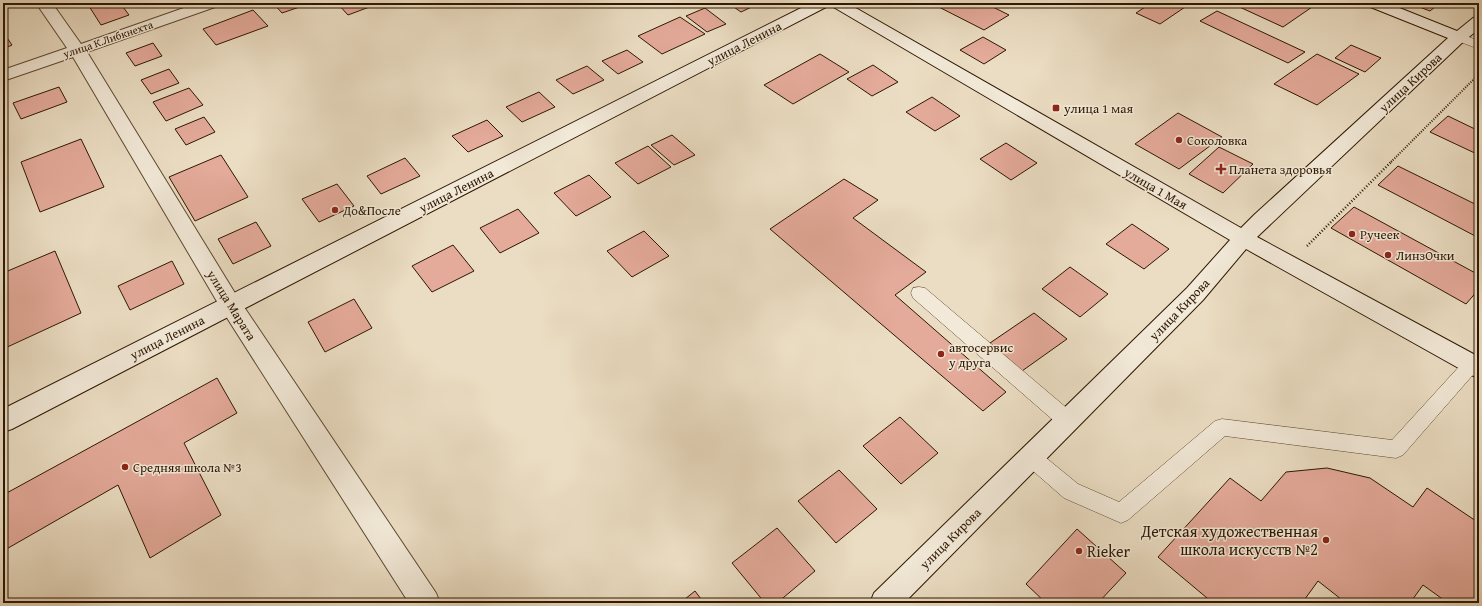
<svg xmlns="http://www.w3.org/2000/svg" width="1482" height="606" viewBox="0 0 1482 606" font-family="'Gentium Book Plus',serif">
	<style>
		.building { fill: #e4aa9a; stroke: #2d1700 }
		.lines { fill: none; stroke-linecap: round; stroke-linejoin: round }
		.lane-casing { stroke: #5c4831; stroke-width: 1 }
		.street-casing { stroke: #5c4831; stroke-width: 2 }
		.secondary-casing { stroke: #2d1700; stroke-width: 2 }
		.path-far1 { stroke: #2d1700; stroke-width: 2; stroke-dasharray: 1 1.5; stroke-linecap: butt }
		.path { stroke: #2d1700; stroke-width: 2.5; stroke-dasharray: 1 2; stroke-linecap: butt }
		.lane { fill: #f2e9d8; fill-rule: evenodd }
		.street { fill: #f2e9d8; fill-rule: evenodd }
		.secondary { fill: #f2e9d8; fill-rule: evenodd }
		.poi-dot { fill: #8f2418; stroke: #f2e9d8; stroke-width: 1.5 }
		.labels { text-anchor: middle; stroke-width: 3; stroke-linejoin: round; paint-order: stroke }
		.far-street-label { font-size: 11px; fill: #2d1700; stroke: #f2e9d8 }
		.street-label { font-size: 13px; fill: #2d1700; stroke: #f2e9d8 }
		.poi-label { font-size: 13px; fill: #2d1700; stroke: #f2e9d8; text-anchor: start }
		.near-poi-label { font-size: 16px; fill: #2d1700; stroke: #f2e9d8; text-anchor: end }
	</style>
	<rect width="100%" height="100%" fill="#ebddc3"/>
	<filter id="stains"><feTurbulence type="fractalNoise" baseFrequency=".005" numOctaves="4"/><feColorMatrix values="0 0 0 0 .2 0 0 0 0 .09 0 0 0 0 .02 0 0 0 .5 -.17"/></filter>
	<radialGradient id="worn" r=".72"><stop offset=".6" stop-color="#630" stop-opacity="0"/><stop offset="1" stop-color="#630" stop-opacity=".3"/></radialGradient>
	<!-- building -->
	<path class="building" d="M87 3H120L129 15 101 25Z
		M273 3H311L282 13Z
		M337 3H380L348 15Z
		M728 3H760L741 12Z
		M931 3H985L1009 15 984 30Z
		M1151 3H1191L1160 24 1136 13Z
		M1235 3H1312L1315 5 1283 27 1233 4Z
		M1409 3H1440L1430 11Z
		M705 8 726 24 707 32 686 16Z
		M253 10 268 26 216 45 203 29Z
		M1217 11 1305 52 1288 63 1200 21Z
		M680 17 705 34 662 54 638 36Z
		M3 32 12 45 3 49Z
		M983 37 1006 50 984 64 960 50Z
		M153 43 162 56 135 66 126 53Z
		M1351 45 1381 58 1365 72 1335 58Z
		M627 50 643 62 618 74 602 61Z
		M820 54 849 72 793 104 764 85Z
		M1317 54 1359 74 1317 105 1274 84Z
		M873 65 898 82 872 96 847 79Z
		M587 66 604 80 573 94 556 80Z
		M169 69 179 83 151 94 141 80Z
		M59 87 67 102 21 119 13 103Z
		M189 88 203 105 166 121 153 102Z
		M539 92 555 107 522 122 506 107Z
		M932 97 960 116 935 131 906 112Z
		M1178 113 1222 137 1179 169 1135 144Z
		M1448 116 1479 131V155L1430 132Z
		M204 117 215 132 186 145 175 129Z
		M487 120 503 136 468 152 452 136Z
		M672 135 695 155 674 165 651 145Z
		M81 139 104 187 40 212 21 162Z
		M1006 143 1037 163 1011 180 980 159Z
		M648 146 671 167 638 184 615 163Z
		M1219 147 1253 164 1223 193 1189 174Z
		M221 155 248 197 195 221 169 177Z
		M405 158 420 176 381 194 367 176Z
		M1398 166 1479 206V238L1378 185Z
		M589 175 611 197 576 216 554 193Z
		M844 179 878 200 853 218 926 272 895 295 1006 392 983 411 770 229Z
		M337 184 354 206 319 222 302 199Z
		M1354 207 1479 275V289L1466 304 1331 228Z
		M518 209 539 233 500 253 480 228Z
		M256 222 271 246 233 264 218 239Z
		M1132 224 1169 249 1144 269 1106 244Z
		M644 231 669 256 632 277 607 251Z
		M453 245 474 271 432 292 412 266Z
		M55 251 81 313 3 349V273Z
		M172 261 184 284 130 310 118 286Z
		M1070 267 1108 294 1080 317 1042 289Z
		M354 299 372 328 325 352 308 322Z
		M1034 313 1067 339 1022 371 990 343Z
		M217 378 237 413 184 443 221 515 150 558 118 485 3 551V495Z
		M900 417 938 453 901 484 863 446Z
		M1327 468 1370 478 1413 507 1427 488 1479 523V603H1448L1423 585 1410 603H1346L1318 581 1302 603H1213L1158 557 1230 478 1261 501 1286 472Z
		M839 470 877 509 836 543 798 501Z
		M777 528 815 571 777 603H765L732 563Z
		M1077 529 1126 573 1098 603H1046L1026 584Z
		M695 591 704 603H680Z"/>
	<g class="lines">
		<!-- lane casing -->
		<g class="lane-casing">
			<path id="lane" d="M1459 33 1479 41V49L1455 40 1453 37 1455 34Z
				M919 287 925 288 1075 415 1078 421 1075 427 1068 429 1061 427 913 298 911 293 913 288Z
				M1472 357 1479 360 1478 369 1403 455 1396 458 1225 436 1128 520 1121 523 1064 498 1025 464 1022 458 1025 452 1032 449 1039 452 1078 484 1119 502 1215 421 1222 419 1392 440 1466 359Z"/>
		</g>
		<!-- street casing -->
		<g class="street-casing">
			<path id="street" d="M36 3H52L81 44 198 3H221L218 6 87 52 238 298 436 593 440 603H409L222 310 73 57 3 81V70L67 48Z"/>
		</g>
		<!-- secondary casing -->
		<g class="secondary-casing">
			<path id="secondary" d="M811 3H847L1241 228 1254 215 1448 38 1368 6 1365 3H1387L1457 31 1473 18 1479 16V29L1465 40 1257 237 1479 357V378L1471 375 1246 249 1203 300 904 603H870L874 593 1187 288 1230 240 830 5 12 429 3 432V409Z"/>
		</g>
		<!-- path-far1 -->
		<path class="path-far1" d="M1391 162 1479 74"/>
		<!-- path -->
		<path class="path" d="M1307 246 1392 161"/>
		<!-- lane -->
		<use href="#lane" class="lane"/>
		<!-- street -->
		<use href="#street" class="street"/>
		<!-- secondary -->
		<use href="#secondary" class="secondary"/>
	</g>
	<!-- markers -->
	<g class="poi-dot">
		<rect x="1052" y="104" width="8" height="8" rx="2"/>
		<circle cx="1179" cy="140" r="4"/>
		<path d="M1219 163h4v4h4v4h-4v4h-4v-4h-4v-4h4z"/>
		<circle cx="335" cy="210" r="4"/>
		<circle cx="1352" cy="234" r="4"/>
		<circle cx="1388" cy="255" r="4"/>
		<circle cx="941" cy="354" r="4"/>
		<circle cx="125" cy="467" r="4"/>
		<circle cx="1326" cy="540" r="4"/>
		<circle cx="1079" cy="551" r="4"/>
	</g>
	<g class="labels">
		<!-- far-street labels -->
		<g class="far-street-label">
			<text transform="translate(108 39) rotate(-19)" y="4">улица К.Либкнехта</text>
		</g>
		<!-- street labels -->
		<g class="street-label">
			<text transform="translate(744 43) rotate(-27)" y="5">улица Ленина</text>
			<text transform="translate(1410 82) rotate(-43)" y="5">улица Кирова</text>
			<text transform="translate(1156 188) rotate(30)" y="5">улица 1 Мая</text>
			<text transform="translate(456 190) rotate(-27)" y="5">улица Ленина</text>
			<text transform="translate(232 305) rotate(58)" y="5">улица Марата</text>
			<text transform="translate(1179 309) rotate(-46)" y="5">улица Кирова</text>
			<text transform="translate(167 337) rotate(-27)" y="5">улица Ленина</text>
			<text transform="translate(950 538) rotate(-45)" y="5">улица Кирова</text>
		</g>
		<!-- poi labels -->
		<g class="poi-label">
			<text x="1064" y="113">улица 1 мая</text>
			<text x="1187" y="145">Соколовка</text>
			<text x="1229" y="174">Планета здоровья</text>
			<text x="343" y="215">До&amp;После</text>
			<text x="1360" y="239">Ручеек</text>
			<text x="1396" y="260">ЛинзОчки</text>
			<text x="949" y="352">автосервис<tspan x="949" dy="15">у друга</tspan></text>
			<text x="133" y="472">Средняя школа №3</text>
		</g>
		<!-- near-poi labels -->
		<g class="near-poi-label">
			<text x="1318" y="537">Детская художественная<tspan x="1318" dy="18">школа искусств №2</tspan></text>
			<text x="1087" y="557" text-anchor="start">Rieker</text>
		</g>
	</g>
	<!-- margin -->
	<rect width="1482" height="606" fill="none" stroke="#ebddc3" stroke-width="16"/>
	<rect x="4" y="4" width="1474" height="598" fill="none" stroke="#2d1700" stroke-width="2"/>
	<rect x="8" y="8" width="1466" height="590" fill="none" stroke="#2d1700"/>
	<rect width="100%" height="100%" filter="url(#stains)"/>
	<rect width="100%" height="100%" fill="url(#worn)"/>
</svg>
